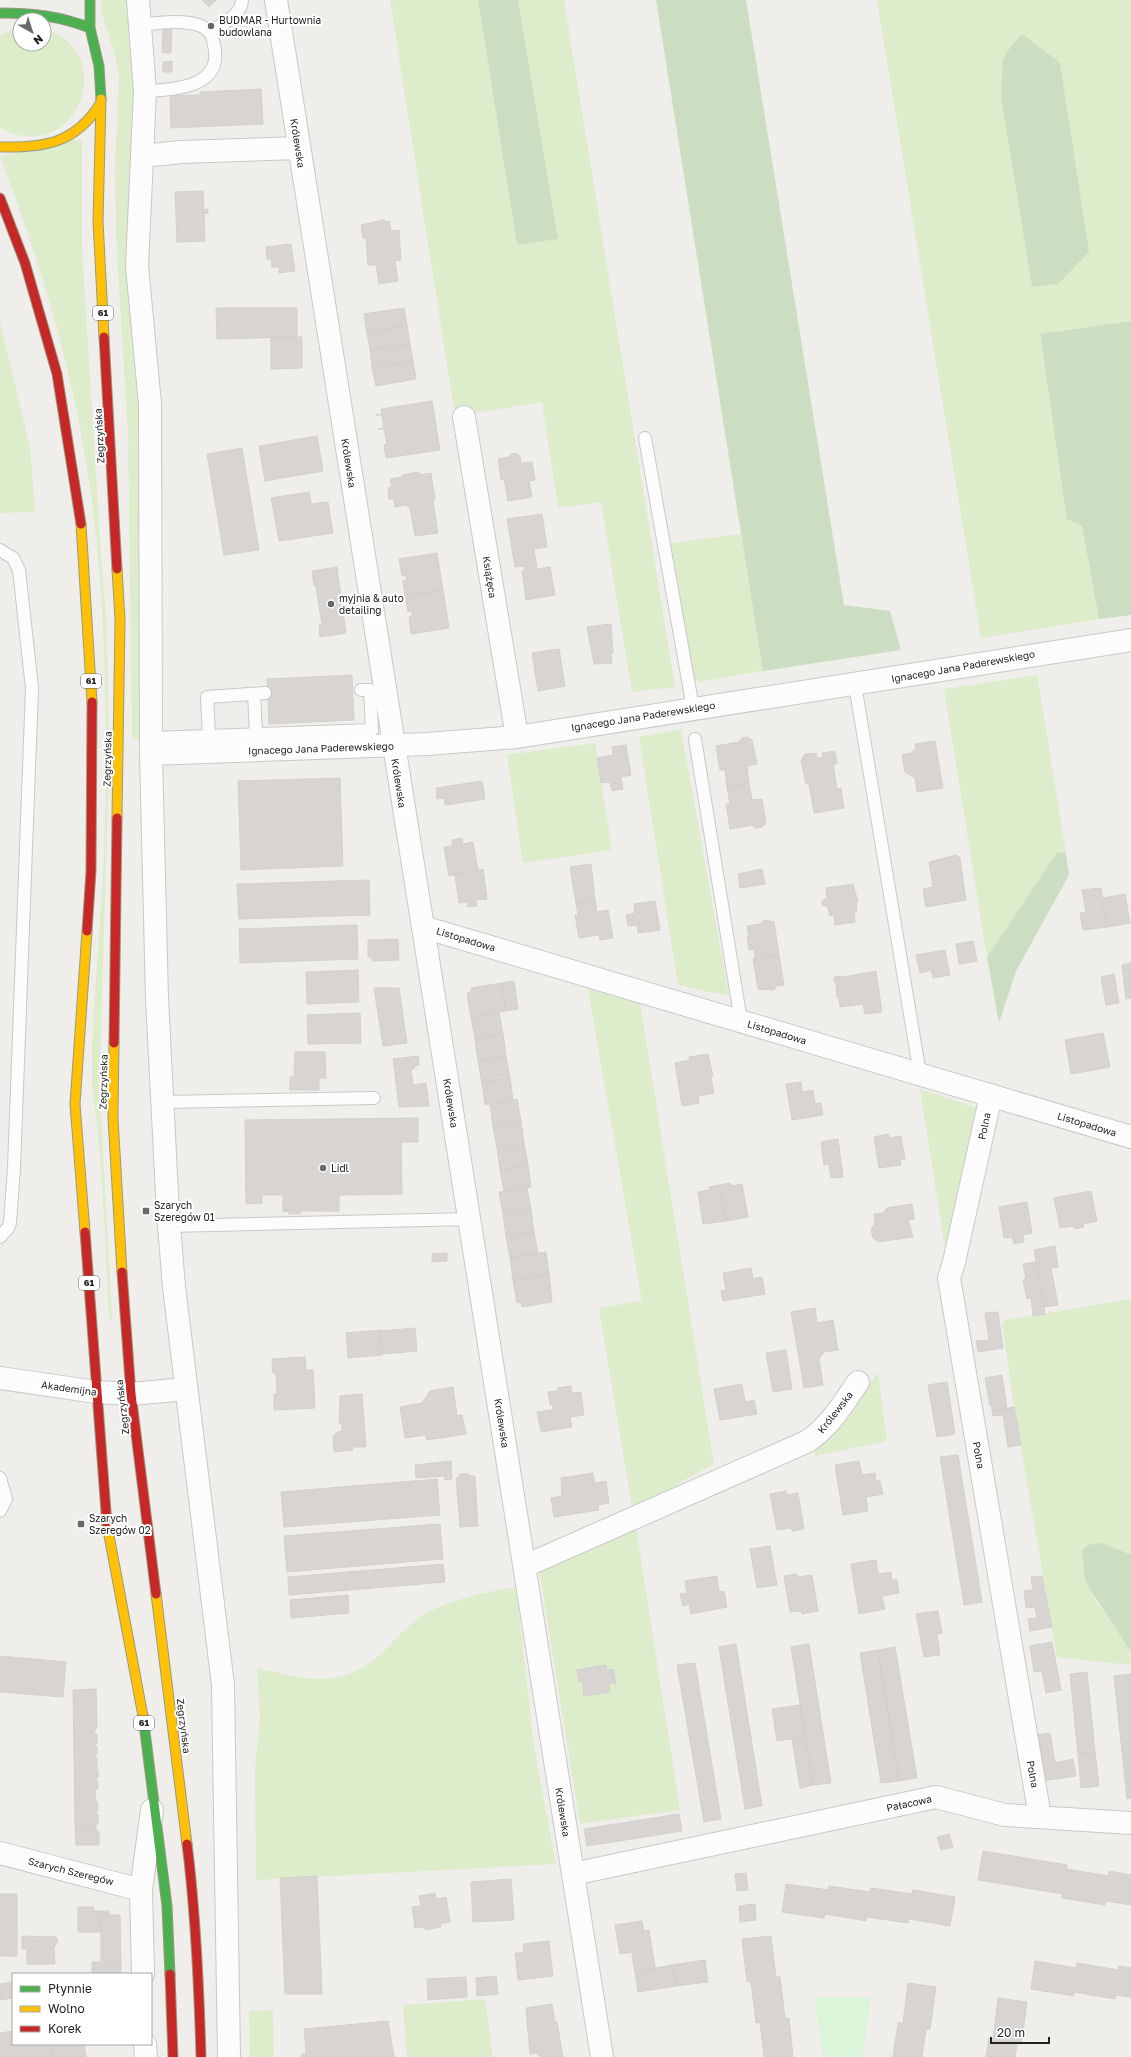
<svg xmlns="http://www.w3.org/2000/svg" width="1131" height="2057" viewBox="0 0 1131 2057" font-family="'Golos Text',sans-serif">
	<style>
		.grass { fill: #ddeccb }
		.forest { fill: #cbdec1 }
		.park { fill: #daf5da }
		.building { fill: #d7d4d2; stroke: #d3d0cc }
		.lines { fill: none; stroke-linecap: round; stroke-linejoin: round }
		.lane-casing { stroke: #c9c8c7; stroke-width: 14 }
		.street-casing { stroke: #c9c8c7; stroke-width: 24 }
		.fast-casing { stroke: #999a82; stroke-width: 11 }
		.slow-casing { stroke: #999a82; stroke-width: 11 }
		.jam-casing { stroke: #999a82; stroke-width: 11 }
		.lane { stroke: #fdfcfc; stroke-width: 12 }
		.street { stroke: #fdfcfc; stroke-width: 22 }
		.fast { stroke: #4caf50; stroke-width: 9 }
		.slow { stroke: #ffc107; stroke-width: 9 }
		.jam { stroke: #c62828; stroke-width: 9 }
		.poi-dot { fill: #6a6968; stroke: #fff; stroke-width: 1.5 }
		.labels { text-anchor: middle; stroke-width: 4; stroke-linejoin: round; paint-order: stroke }
		.shield { fill: #fff; stroke: #646464; stroke-width: 1 }
		.shield-label { font-size: 9px; font-weight: bold; fill: #222 }
		.poi-label { font-size: 10px; fill: #222; stroke: #fff; text-anchor: start }
		.street-label { font-size: 10px; fill: #222; stroke: #fff }
	</style>
	<rect width="100%" height="100%" fill="#f0eeeb"/>
	<!-- grass -->
	<path class="grass" d="M101 0H130L133 87 134 224 147 452V739H132L128 434 116 235 115 167 119 73 115 55 102 14Z
		M390 0H478L517 245 558 239 518 0H564L675 687 632 692 601 502 558 508 542 402 455 416Z
		M877 0H1131V321L1040 334 1044 364 1082 525 1099 619 981 638Z
		M20 27V44H44V28C123 55 74 168 0 128V35Z
		M80 139 82 141V248L99 525 107 634 109 765 100 1061 102 1133 112 1319 109 1320C106 1259 104 1197 98 1136 97 1117 92 1097 92 1078 91 1031 96 983 99 936 103 879 106 821 106 764 106 654 102 543 81 434 64 339 34 247 0 156Z
		M0 322 30 447 35 512 0 513Z
		M741 534 763 671 699 682 693 678 671 543Z
		M1037 675 1066 853 1057 852 987 957 944 689Z
		M681 729 729 996 678 985 639 737Z
		M595 743 612 850 523 863 507 755Z
		M588 989 640 1003 714 1464 686 1479 633 1512 599 1308 642 1301Z
		M920 1089 978 1108 947 1261Z
		M1131 1299V1555H1128L1094 1598 1130 1649 1131 1665 1057 1657 1014 1407 1002 1321Z
		M878 1372 887 1441 815 1456 813 1446 840 1425Z
		M636 1527 680 1810 580 1824 539 1569Z
		M516 1587 534 1746 556 1864 257 1880 256 1876 255 1770 260 1718 257 1668C308 1680 343 1691 385 1650 398 1637 411 1621 428 1612 456 1598 486 1592 516 1587Z
		M485 1999 493 2057H407L403 2005Z
		M273 2010 274 2057H250L249 2011Z"/>
	<!-- forest -->
	<path class="forest" d="M478 0H518L558 239 517 245Z
		M656 0H746L844 605 890 611 901 650 763 671Z
		M1022 34 1060 63 1089 252 1058 284 1032 287 1001 96 1003 59 1011 46Z
		M1131 321V615L1099 619 1082 526 1067 519 1040 334Z
		M1057 852 1066 853 1069 875 1016 971 999 1023 987 957Z
		M1102 1543 1131 1555V1652L1088 1586 1085 1580 1082 1550 1088 1545Z"/>
	<!-- park -->
	<path class="park" d="M814 1997 870 1998 864 2050 860 2057H823Z"/>
	<!-- building -->
	<path class="building" d="M202 0H216L209 7Z
		M163 27H172L171 53H162Z
		M172 61V72H163V62Z
		M261 89 263 124 171 128 170 96 200 95V92Z
		M203 191 204 210 208 209V213H204L205 241 177 242 175 192Z
		M384 220 385 222 389 221 391 231 399 230 401 260 395 261 398 281 379 284 376 265H368L366 238H363L361 225Z
		M291 244 295 271 279 273V267H272L271 259H267L266 247Z
		M216 308H297V337L217 339Z
		M404 308 407 325 367 333 364 314Z
		M407 325 410 344 370 350 367 333Z
		M271 337H302V368L271 369Z
		M410 344 413 361 372 367 370 350Z
		M413 361 416 379 376 386 372 367Z
		M432 401 440 450 386 458 384 445 387 444 384 429H378L384 428 382 415H376L382 414 381 409Z
		M317 436 323 471 265 481 259 446Z
		M242 448 259 550 224 555 207 454Z
		M516 453 520 456 521 463 532 462 535 480 529 481 532 497 508 501 504 479 501 480 498 459 509 457 511 454Z
		M419 472V475L431 473 435 500 433 501 438 533 415 536 410 508 406 505 395 507 394 499H389L388 488 392 487 390 479 403 477 402 475Z
		M309 492 311 504 328 502 333 533 279 541 271 498Z
		M542 514 547 547 534 549 537 569 550 567 555 595 526 600 522 571H525L524 566 515 567 507 519Z
		M437 553 443 590 405 596 403 581 407 580 406 575 402 576 399 559Z
		M337 567 346 633 320 637 319 625H322L316 586H314L312 571Z
		M443 590 449 628 411 634 409 617 412 616V611L408 612 405 596Z
		M611 624 613 653H611L612 663 594 664 587 627Z
		M559 649 565 686 538 691 532 653Z
		M352 675 354 720 269 724 267 679Z
		M747 737 752 740 757 764 747 766 749 783 727 787 725 770H720L716 746 739 742 742 738Z
		M935 741 943 788 917 792 915 778 905 772 902 755 911 753 916 748 915 744Z
		M626 745 631 775 621 777 623 789 612 791 610 782 601 783 597 758 613 755 612 747Z
		M835 751 837 764H833L837 789 841 788 844 808 814 813 809 784H806L801 761 805 754 816 753 817 758 823 757 822 753Z
		M340 778 343 866 241 870 238 781Z
		M482 781 485 799 445 805 444 798 437 799 436 788Z
		M749 783 752 800 762 799 766 823 762 827 756 828 752 825 730 829 726 804H730L727 787Z
		M462 838 463 844 473 842 478 870 449 876 444 847 453 846 452 840Z
		M956 855 960 858 966 900 926 907 923 889 933 887 929 862Z
		M591 864 595 900 576 903 570 867Z
		M483 869 487 899 476 900 477 906 468 907 467 902 459 903 455 875Z
		M762 869 765 884 740 888 738 874Z
		M369 880 370 915 239 919 237 884Z
		M853 884 858 902 856 903 857 912H854L855 922 835 925 834 915 830 916 828 907 822 905V901L827 898 826 888Z
		M1101 888 1107 927 1083 930 1080 913 1086 912 1082 890Z
		M1125 894 1130 923 1107 927 1102 898Z
		M595 900 597 912 608 910 613 938 600 940 599 935 579 938 575 915H578L576 903Z
		M655 901 660 930 638 933 637 925 628 926 626 915 635 913 634 904Z
		M764 920 774 922 779 955 753 959 755 958 754 949 749 950 747 936H749L747 926 761 924Z
		M357 925 358 959 240 963 239 929Z
		M398 939 399 960 372 961V957H368V940Z
		M973 941 977 961 959 964 956 944Z
		M945 950 950 975 933 978 931 970 920 973 916 955Z
		M779 955 784 985 776 986 774 990 758 989 753 959Z
		M1131 963V998L1126 999 1122 965Z
		M358 970 359 1002 307 1004 306 972Z
		M876 971 882 1012 865 1014 863 1004 840 1007 839 999 837 997 836 984 833 979 836 976 844 977Z
		M1114 974 1119 1003 1106 1005 1101 977Z
		M514 981 518 1009 506 1011 502 983Z
		M502 983 506 1011 471 1017 467 993 471 992V988Z
		M374 988H399L407 1043 383 1046Z
		M499 1012 503 1034 475 1039 471 1017Z
		M360 1013 361 1043 308 1044 307 1015Z
		M1103 1033 1110 1067 1071 1074 1065 1040Z
		M503 1034 506 1056 478 1061 475 1039Z
		M295 1052H325L326 1078H319V1090H290V1077H294Z
		M708 1054 713 1076 711 1077 714 1093 698 1096 699 1103 682 1106 675 1063 690 1060 689 1057Z
		M418 1056 419 1065 414 1066 415 1068 411 1069 413 1085 426 1083 429 1106 399 1107 393 1059Z
		M506 1056 510 1078 482 1083 478 1061Z
		M510 1078 513 1100 485 1105 482 1083Z
		M801 1082 802 1092 813 1090 815 1104 821 1103 823 1115 792 1120 786 1084Z
		M517 1099 521 1121 493 1126 490 1104Z
		M418 1118V1142H401L402 1194 339 1195V1211H300V1214H289V1211L283 1212V1195H262V1203L246 1204 245 1120Z
		M521 1121 524 1143 497 1148 493 1126Z
		M888 1134 889 1138 901 1136 905 1159 900 1160 901 1165 879 1168 874 1137Z
		M838 1139 843 1177 831 1178 829 1164 824 1165 821 1142Z
		M524 1143 528 1165 500 1170 497 1148Z
		M528 1165 531 1187 504 1192 500 1170Z
		M730 1183 731 1186 742 1184 748 1217 726 1221 719 1185Z
		M719 1185 726 1221 703 1224 698 1192 710 1190 709 1187Z
		M527 1188 531 1210 503 1214 499 1192Z
		M1091 1191 1097 1221 1083 1224 1084 1227 1075 1229 1074 1226 1060 1228 1054 1198Z
		M1027 1202 1032 1233 1023 1235 1024 1242 1014 1244 1012 1237 1004 1238 999 1207Z
		M912 1204 914 1219 908 1220 913 1237 878 1242 873 1238 871 1229 875 1224 874 1214 883 1213 887 1208Z
		M531 1210 534 1232 506 1236 503 1214Z
		M534 1232 538 1253 510 1258 506 1236Z
		M1055 1246 1058 1267 1051 1268 1058 1305 1044 1307 1034 1250Z
		M546 1252 549 1274 513 1280 510 1258Z
		M447 1253V1261L432 1262V1254Z
		M1036 1262 1045 1314 1033 1316 1031 1298 1027 1299 1023 1280 1026 1279 1023 1264Z
		M751 1268 753 1279 762 1277 765 1294 723 1301 721 1291 726 1290 723 1273Z
		M549 1274 552 1302 522 1307 521 1302 517 1303 513 1280Z
		M815 1308 817 1323 833 1320 838 1350 824 1352 819 1359 823 1385 804 1388 791 1312Z
		M998 1312 1003 1348 978 1352 976 1341 989 1340 985 1313Z
		M415 1328 417 1351 382 1354 380 1331Z
		M380 1330 382 1355 348 1358 346 1333Z
		M786 1350 792 1389 773 1392 766 1353Z
		M305 1357 306 1370H313L315 1408 274 1410V1394H277L276 1373H273L272 1359Z
		M1002 1375 1007 1409 992 1411V1405L990 1406 985 1378Z
		M947 1382 955 1434 937 1437 928 1385Z
		M742 1384 745 1402 754 1400 757 1414 720 1420 714 1389Z
		M571 1386 572 1393 581 1392 584 1415 570 1417 572 1427 541 1432 537 1412 553 1410V1404L550 1405 548 1392 558 1391 557 1388Z
		M453 1387 457 1416 462 1415 466 1434 427 1440 426 1435 405 1438 400 1407 422 1403 430 1391Z
		M362 1394 366 1447H353V1450L334 1452 333 1436 337 1432 342 1431V1423H339L340 1396Z
		M1014 1407 1021 1445 1008 1447 1003 1415 993 1416 992 1411Z
		M958 1455 982 1602 964 1605 940 1457Z
		M451 1461 452 1479 445 1480V1476L416 1478 415 1465Z
		M859 1461 862 1475 875 1473 876 1481H880L883 1494 866 1497 868 1511 843 1515 835 1465Z
		M593 1473 595 1483 606 1481 609 1503 598 1505 599 1510 554 1517 551 1498 562 1496 561 1478Z
		M459 1474H469V1476H475L478 1526 460 1527 456 1478 460 1477Z
		M437 1479 440 1515 284 1527 281 1492Z
		M786 1491 787 1495 798 1493 804 1529 792 1531 791 1528 777 1530 770 1494Z
		M440 1524 443 1559 287 1572 284 1536Z
		M770 1546 777 1585 757 1588 750 1549Z
		M876 1560 878 1574 891 1572 892 1580H897L899 1593 882 1596 885 1609 859 1614 851 1564Z
		M443 1564 445 1582 289 1595 288 1577Z
		M797 1574V1577L812 1575 818 1611 802 1614 801 1611 790 1612 784 1576Z
		M717 1576 719 1592 724 1591 727 1607 691 1614 689 1604 683 1606 680 1594 687 1593 685 1581Z
		M1042 1576 1052 1627 1030 1631 1028 1619 1037 1618 1035 1607 1026 1608 1024 1591 1033 1590 1031 1577Z
		M348 1595 349 1613 291 1618 290 1600Z
		M938 1611 942 1633 937 1634 940 1655 924 1657 916 1614Z
		M1052 1642 1061 1690 1046 1693 1042 1671 1034 1672 1030 1646Z
		M736 1644 762 1806 745 1809 719 1647Z
		M809 1644 831 1783 813 1785 791 1647Z
		M895 1647 917 1778 899 1781 878 1650Z
		M878 1650 899 1781 881 1783 860 1653Z
		M0 1656 66 1662 63 1697 0 1692Z
		M695 1663 721 1819 704 1822 677 1665Z
		M606 1665 607 1670 613 1669 616 1685 614 1683 609 1684 610 1692 584 1696 583 1681 579 1682 577 1670Z
		M1087 1672 1095 1752 1078 1754 1070 1674Z
		M1131 1674V1798L1127 1799 1114 1676Z
		M96 1689 97 1726 94 1733 97 1735V1743L95 1745 97 1747V1754L95 1756 97 1759V1766L96 1768 98 1770V1777L96 1779 98 1781V1788L95 1791 96 1801 98 1804V1811L96 1813 98 1815V1823L96 1826H75L73 1690Z
		M800 1705 805 1737 777 1741 772 1709Z
		M1050 1733 1055 1763 1073 1759 1076 1776 1042 1781 1035 1735Z
		M805 1737 813 1785 800 1788 792 1739Z
		M1095 1752 1099 1786 1081 1788 1078 1754Z
		M679 1814 682 1831 587 1846 584 1829Z
		M75 1826H96V1830L99 1832V1845H76Z
		M949 1834 953 1847 941 1850 937 1837Z
		M983 1851 1067 1865V1869L1108 1876 1109 1871 1131 1875V1905L1105 1901V1905L1062 1898 1063 1894 978 1880Z
		M746 1873 748 1890 737 1891 735 1874Z
		M317 1876 322 1994H285L280 1878Z
		M511 1879 514 1920 473 1922 471 1882Z
		M786 1884 828 1890 829 1886 870 1892 871 1888 912 1894 913 1890 955 1897 950 1926 909 1919 908 1923 867 1917 866 1921 825 1914 824 1918 782 1912Z
		M435 1893 436 1899 446 1897 450 1922 440 1924 441 1927 425 1930V1927L415 1928 412 1907 421 1906 419 1896Z
		M0 1894H17V1956H0Z
		M755 1904 756 1920 740 1922 739 1906Z
		M78 1907H93L94 1911H109V1915H101V1932H78Z
		M101 1915H120L121 1962 101 1961Z
		M642 1921 644 1931 649 1930 655 1968 635 1972 632 1955H634L633 1952 620 1954 615 1925Z
		M22 1936 56 1937 58 1941 54 1947 55 1964H27V1949H22Z
		M771 1936 776 1977H780L785 2018H789L793 2057H764L760 2022 756 2023 751 1981 747 1982 742 1939Z
		M549 1941 553 1976 518 1980 515 1953H524L523 1944Z
		M705 1960 708 1982 676 1986 672 1965Z
		M1035 1961 1076 1968 1077 1963 1118 1970 1119 1966 1131 1968V1997L1116 1995 1115 1999 1074 1992V1996L1031 1989Z
		M92 1962H121V1974H92Z
		M672 1965 676 1986 638 1992 635 1972Z
		M496 1976 498 1994 477 1996 476 1978Z
		M466 1977 467 1997 428 2000 427 1979Z
		M13 1982V1998L0 2000V1984Z
		M908 1983 936 1987 930 2029H926L922 2057H893L898 2023H903Z
		M998 1998 1027 2002 1021 2044 1017 2043 1015 2057H986L989 2038 993 2039Z
		M552 2004 555 2022H557L563 2057H541L536 2053 530 2054 526 2008Z
		M388 2021 394 2057H302V2054H306L304 2029Z
		M13 2031V2044H51L53 2057H0V2033Z
		M51 2044H84L86 2057H53Z"/>
	<g class="lines">
		<!-- lane casing -->
		<g class="lane-casing">
			<path id="lane" d="M140 25C159 23 183 19 201 26 209 29 213 37 214 45 224 88 173 90 145 91
				M209 32C221 26 242 14 242 0
				M645 438 693 708
				M0 550 13 558 19 570 32 688 14 1168 10 1223 8 1228 0 1237
				M855 685 920 1074
				M254 694 256 734
				M209 736 207 697 265 693
				M152 738 372 730 370 690H361
				M695 739 741 1021
				M163 1102 374 1098
				M169 1226 469 1219
				M0 1478 6 1499 0 1511"/>
		</g>
		<!-- street casing -->
		<g class="street-casing">
			<path id="street" d="M138 0 145 91 137 266 150 404 151 754 157 999 168 1213 174 1287 223 1685 229 2057
				M276 0 602 2057
				M143 156 181 152 299 148
				M464 417 517 737
				M151 754 427 744 517 737 1131 640
				M423 927 1131 1137
				M991 1095 954 1262 949 1278 1040 1817
				M0 1378 96 1392 131 1394 186 1389
				M525 1566 806 1442C829 1428 843 1404 858 1382
				M0 1853 141 1890
				M573 1874 936 1797 1005 1815 1131 1823
				M143 1974 141 1890 152 1810
				M145 2044 146 2057"/>
		</g>
		<!-- fast casing -->
		<g class="fast-casing">
			<path id="fast" d="M90 0V28
				M0 13C32 13 60 16 90 28L99 66 101 99
				M143 1716 167 1906 170 1974"/>
		</g>
		<!-- slow casing -->
		<g class="slow-casing">
			<path id="slow" d="M101 99 98 221 104 337
				M0 147C43 148 75 144 100 104
				M81 524 92 702
				M117 818 120 619 117 569
				M114 1043 113 1118 122 1272
				M85 1232 75 1104 87 931
				M107 1525 143 1716
				M156 1594 187 1844"/>
		</g>
		<!-- jam casing -->
		<g class="jam-casing">
			<path id="jam" d="M0 198 25 263 57 374 81 524
				M104 337 117 569
				M87 931 91 871 92 702
				M114 1043 117 818
				M85 1232 107 1525
				M122 1272 131 1394 156 1594
				M187 1844C196 1915 199 1986 201 2057
				M170 1974 173 2057"/>
		</g>
		<!-- lane -->
		<use href="#lane" class="lane"/>
		<!-- street -->
		<use href="#street" class="street"/>
		<!-- fast -->
		<use href="#fast" class="fast"/>
		<!-- slow -->
		<use href="#slow" class="slow"/>
		<!-- jam -->
		<use href="#jam" class="jam"/>
	</g>
	<!-- markers -->
	<g class="poi-dot">
		<circle cx="211" cy="26" r="4"/>
		<circle cx="331" cy="604" r="4"/>
		<circle cx="323" cy="1168" r="4"/>
		<rect x="142" y="1207" width="8" height="8" rx="2"/>
		<rect x="77" y="1520" width="8" height="8" rx="2"/>
	</g>
	<g class="labels">
		<!-- shield labels -->
		<g class="shield">
			<rect x="93" y="306" width="20" height="14" rx="3"/>
			<rect x="81" y="674" width="20" height="14" rx="3"/>
			<rect x="79" y="1276" width="20" height="14" rx="3"/>
			<rect x="134" y="1716" width="20" height="14" rx="3"/>
		</g>
		<g class="shield-label">
			<text x="103" y="316">61</text>
			<text x="91" y="684">61</text>
			<text x="89" y="1286">61</text>
			<text x="144" y="1726">61</text>
		</g>
		<!-- poi labels -->
		<g class="poi-label">
			<text x="219" y="24">BUDMAR - Hurtownia<tspan x="219" dy="12">budowlana</tspan></text>
			<text x="339" y="602">myjnia &amp; auto<tspan x="339" dy="12">detailing</tspan></text>
			<text x="331" y="1172">Lidl</text>
			<text x="154" y="1209">Szarych<tspan x="154" dy="12">Szeregów 01</tspan></text>
			<text x="89" y="1522">Szarych<tspan x="89" dy="12">Szeregów 02</tspan></text>
		</g>
		<!-- street labels -->
		<g class="street-label">
			<text transform="translate(298 143) rotate(81)" y="4">Królewska</text>
			<text transform="translate(99 436) rotate(-93)" y="4">Zegrzyńska</text>
			<text transform="translate(349 463) rotate(81)" y="4">Królewska</text>
			<text transform="translate(490 577) rotate(81)" y="4">Książęca</text>
			<text transform="translate(963 666) rotate(-10)" y="4">Ignacego Jana Paderewskiego</text>
			<text transform="translate(643 716) rotate(-9)" y="4">Ignacego Jana Paderewskiego</text>
			<text transform="translate(321 748) rotate(-2)" y="4">Ignacego Jana Paderewskiego</text>
			<text transform="translate(107 759) rotate(-89)" y="4">Zegrzyńska</text>
			<text transform="translate(399 783) rotate(81)" y="4">Królewska</text>
			<text transform="translate(466 939) rotate(17)" y="4">Listopadowa</text>
			<text transform="translate(777 1032) rotate(17)" y="4">Listopadowa</text>
			<text transform="translate(103 1082) rotate(-89)" y="4">Zegrzyńska</text>
			<text transform="translate(451 1103) rotate(81)" y="4">Królewska</text>
			<text transform="translate(1087 1124) rotate(17)" y="4">Listopadowa</text>
			<text transform="translate(984 1126) rotate(-78)" y="4">Polna</text>
			<text transform="translate(69 1388) rotate(8)" y="4">Akademijna</text>
			<text transform="translate(122 1407) rotate(-97)" y="4">Zegrzyńska</text>
			<text transform="translate(835 1412) rotate(-52)" y="4">Królewska</text>
			<text transform="translate(502 1423) rotate(81)" y="4">Królewska</text>
			<text transform="translate(979 1455) rotate(80)" y="4">Polna</text>
			<text transform="translate(184 1726) rotate(83)" y="4">Zegrzyńska</text>
			<text transform="translate(1033 1774) rotate(80)" y="4">Polna</text>
			<text transform="translate(909 1803) rotate(-12)" y="4">Pałacowa</text>
			<text transform="translate(563 1812) rotate(81)" y="4">Królewska</text>
			<text transform="translate(71 1871) rotate(14)" y="4">Szarych Szeregów</text>
		</g>
	</g>
	<!-- legend -->
	<rect x="12" y="1973" width="140" height="72" fill="#ffffff" stroke="#a7a7a7"/>
	<rect x="20" y="1986" width="20" height="6" fill="#4caf50" stroke="#a7a7a7"/>
	<text x="48" y="1993" font-size="12" fill="#222222">Płynnie</text>
	<rect x="20" y="2006" width="20" height="6" fill="#ffc107" stroke="#a7a7a7"/>
	<text x="48" y="2013" font-size="12" fill="#222222">Wolno</text>
	<rect x="20" y="2026" width="20" height="6" fill="#c62828" stroke="#a7a7a7"/>
	<text x="48" y="2033" font-size="12" fill="#222222">Korek</text>
	<!-- north arrow -->
	<g transform="translate(32 32) rotate(141)"><circle r="19" fill="#ffffff" stroke="#a7a7a7"/>
	<path d="M0-3L7 15L0 10L-7 15Z" fill="#6a6968"/>
	<text y="-6" font-size="11" font-weight="bold" text-anchor="middle" fill="#222222">N</text>
	</g>
	<!-- scale -->
	<path d="M991 2037v6h58v-6" fill="none" stroke="#222222" stroke-width="2"/>
	<text x="997" y="2037" font-size="12" fill="#222222" stroke="#ffffff" stroke-width="3" paint-order="stroke">20 m</text>
</svg>
